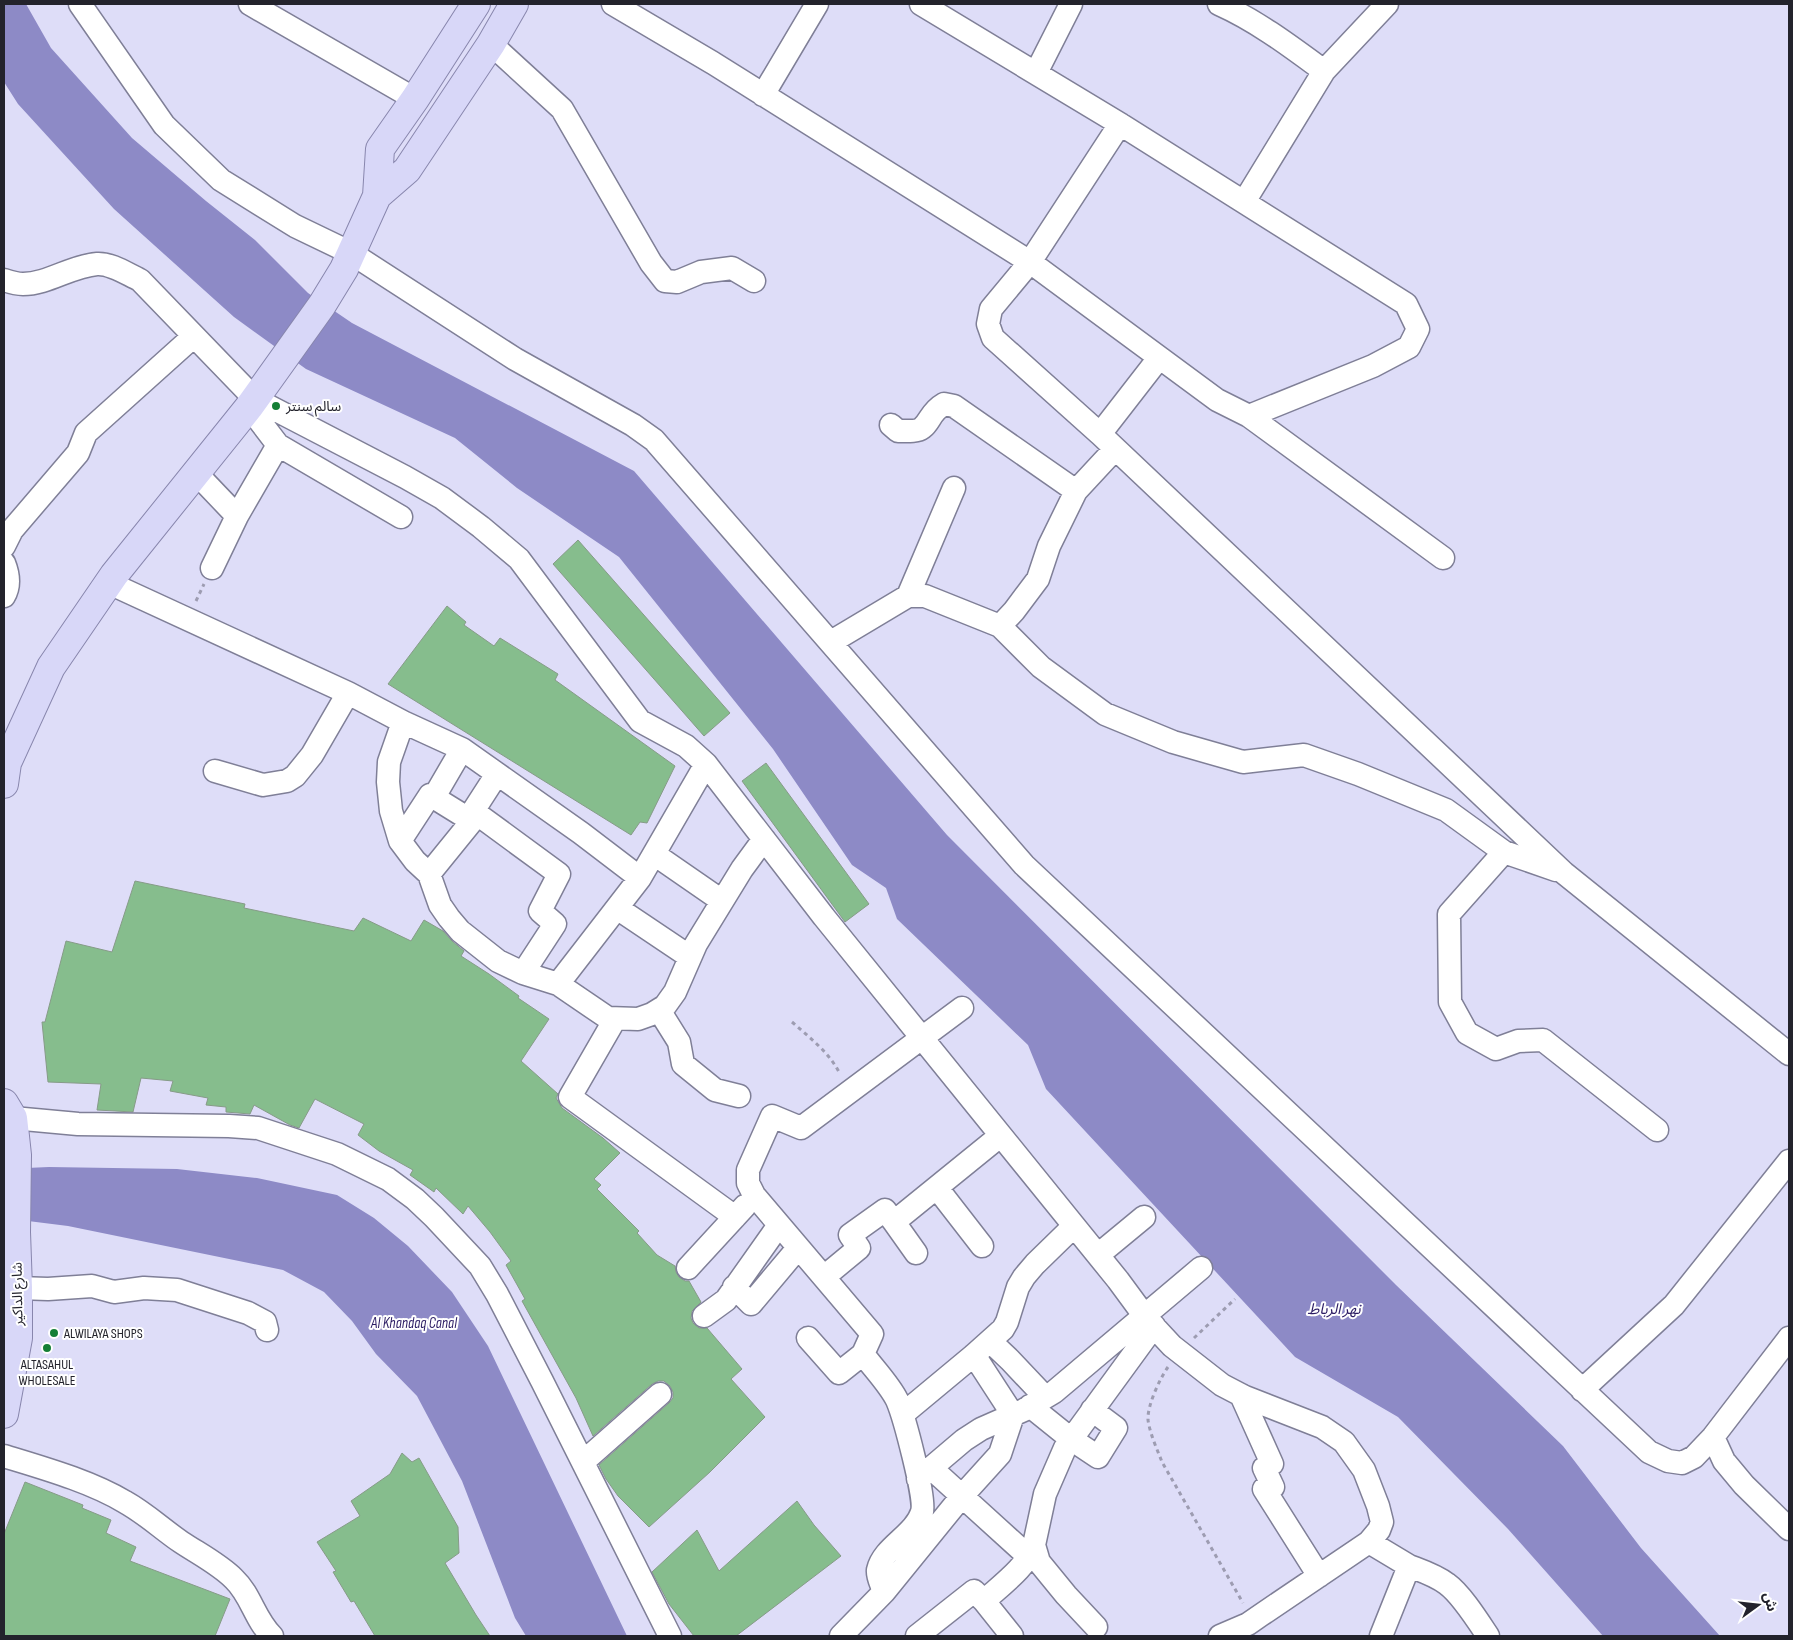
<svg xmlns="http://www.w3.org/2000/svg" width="1793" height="1640" viewBox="0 0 1793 1640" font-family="'Sofia Sans Condensed','Noto Sans Arabic',sans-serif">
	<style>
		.water { fill: #8d8ac6 }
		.building { fill: #86bd8d; stroke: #869b88 }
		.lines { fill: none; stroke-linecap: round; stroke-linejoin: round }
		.minor-casing { stroke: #7f7f97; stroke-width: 25 }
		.major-casing { stroke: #8886ad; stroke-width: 30 }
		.path { stroke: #9d9cb1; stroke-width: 3; stroke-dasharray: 4 4; stroke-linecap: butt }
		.minor { stroke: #fff; stroke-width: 22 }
		.major { stroke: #d8d7f8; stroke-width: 28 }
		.poi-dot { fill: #147f35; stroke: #fff; stroke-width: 2 }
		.labels { text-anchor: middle; stroke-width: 4; stroke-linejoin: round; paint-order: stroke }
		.poi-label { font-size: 14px; fill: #23232c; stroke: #fff; text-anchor: start }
		.street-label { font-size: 14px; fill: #23232c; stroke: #fff }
		.water-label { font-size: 15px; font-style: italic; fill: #2c1d64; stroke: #fff }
	</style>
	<rect width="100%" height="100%" fill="#deddf8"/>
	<!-- water -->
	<path class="water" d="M4 4H26L51 48 132 138 206 201 255 240 308 293 352 323 634 471 947 835 1396 1285 1563 1446 1641 1548 1720 1636H1603L1508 1529 1398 1417 1295 1357 1046 1089 1028 1045 897 919 886 888 852 865 773 749 619 557 517 488 455 438 306 369 234 317 114 209 18 104 4 82Z
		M49 1167 177 1169 257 1178 337 1195 374 1218 408 1246 452 1292 488 1346 627 1636H526L515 1618 462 1481 417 1396 376 1354 352 1321 324 1292 283 1270 68 1226 4 1218V1169Z"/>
	<!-- building -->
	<path class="building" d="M578 540 730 713 704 736 553 564Z
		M447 606 466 622 464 625 494 646 500 638 558 674 555 680 675 766 647 823 640 822 631 835 388 684Z
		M766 763 869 904 845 922 742 781Z
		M135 881 245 904 244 908 354 931 363 918 411 941 424 920 443 931 452 941 464 951 461 956 489 974 519 996 518 998 549 1019 521 1061 558 1094 556 1098 562 1108 603 1138 620 1153 594 1179 601 1185 597 1189 639 1231 637 1233 657 1255 675 1266 676 1272 679 1277 685 1281H689L701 1302 692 1311 691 1318 693 1323 699 1328H707L742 1369 731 1379 765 1417 710 1472 649 1527 618 1496 606 1479 599 1465 669 1403 673 1398V1392L670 1386 664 1381H658L652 1384 593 1436 576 1398 522 1301 525 1299 506 1265 511 1261 490 1232 468 1206 463 1214 436 1188 434 1192 410 1175 413 1170 379 1151 358 1135 364 1124 315 1099 299 1128 290 1125 254 1105 250 1114 226 1112V1107L206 1105 208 1098 170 1091 173 1081 141 1078 133 1112 97 1110 101 1084 48 1082 42 1022H45L66 941 112 952Z
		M402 1453 412 1462 419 1458 458 1527 459 1553 445 1563 476 1615 490 1636H375L354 1601 351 1602 333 1572 336 1571 317 1542 360 1516 351 1501 390 1474Z
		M25 1482 83 1505 82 1508 111 1520 106 1533 136 1547 130 1561 230 1599 215 1636H4V1534Z
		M797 1501 814 1525 841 1556 736 1636H694L669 1604 652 1572 697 1530 719 1571Z"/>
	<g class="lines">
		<!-- minor casing -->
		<g class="minor-casing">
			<path id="minor" d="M80 4 164 125 221 180 295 226 351 253 515 359 633 425 654 440 1024 865 1649 1452 1668 1461 1682 1463 1694 1457 1713 1437 1789 1338
				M250 4 415 99
				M613 4 713 63 1030 262 1217 400 1249 416 1373 366 1409 347 1418 329 1406 304 1120 124 921 4
				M1219 4C1257 21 1290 46 1324 71
				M491 44 562 109 651 263 665 281 677 282 701 272 732 268 754 281
				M1036 73 1071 4
				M763 95 817 4
				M1120 124 1030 262 991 309 988 324 993 338 1100 434 1564 873 1789 1054
				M1244 202 1324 71 1387 4
				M4 280C10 282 17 284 23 284 48 284 71 266 97 264 111 263 127 274 140 280L255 399 405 477 442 498 481 527 519 559 640 721 686 746 706 764 824 917 1118 1280 1146 1318 1172 1346 1222 1385 1245 1397 1322 1427 1344 1442 1364 1470 1378 1506 1382 1522 1379 1530 1369 1542 1261 1615 1248 1624 1220 1636
				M1249 416 1443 558
				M891 425 898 431C905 431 917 432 922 428 931 421 930 412 944 404L954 406 1076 491
				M1100 434 1159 358
				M278 445 401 517
				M196 473 237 516 212 568
				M237 516 278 445 249 407
				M4 546 12 530 78 453 86 433 194 336
				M4 563C8 573 10 586 4 596
				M109 583 348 693 312 755 295 776 287 781 263 785 215 771
				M908 596 954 488
				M1000 626 1014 611 1038 579 1049 546 1076 491 1115 449
				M831 642 908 596H925L1000 626 1041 667 1105 714 1173 742 1243 762 1304 755 1358 774 1446 810 1504 852 1556 870
				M348 693 403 722 389 762 388 782 391 811 400 841 415 861 429 874 440 905 449 918 460 931 498 961 523 973 558 984 608 1018 638 1019 652 1014 665 1006 675 992 696 944 742 869 764 839
				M403 722 462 749 581 833 640 878
				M434 797 462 749
				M473 811 559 874 540 911 555 924 523 973
				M468 819 497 774
				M400 841 430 795 472 821 429 874
				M1504 852 1449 914 1450 1002 1467 1033 1496 1049 1518 1041 1543 1040 1657 1130
				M654 854 722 901
				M617 908 690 957
				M558 984 640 878 706 764
				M659 1010 679 1042 683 1064 715 1090 739 1096
				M615 1019 570 1097 735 1217
				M13 1118 78 1124 229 1126 258 1128 337 1154 388 1179 415 1199 434 1217 480 1266 497 1294 542 1381 670 1636
				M937 1188 982 1246
				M916 1253 894 1222 1000 1136
				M1098 1255 1144 1217
				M688 1268 745 1206
				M824 1277 859 1248 850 1235 885 1210 894 1222
				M734 1287 751 1304 798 1248
				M18 1288 48 1289 92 1286 114 1292 144 1288 177 1290 248 1313 265 1322 267 1330
				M704 1316 726 1300 779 1225
				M808 1338 839 1373 863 1354 872 1334 754 1195 748 1183V1170L772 1116 801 1128 962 1008
				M990 1341 1010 1360 1045 1397
				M1582 1390 1674 1305 1789 1161
				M1241 1395 1272 1464 1264 1468 1273 1487 1264 1489 1319 1576
				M1030 1406 1071 1439 1098 1457 1116 1428 1092 1410
				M903 1414 974 1355 1003 1329 1007 1322 1018 1287 1024 1277 1035 1264 1074 1226
				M1713 1437 1724 1461 1744 1485 1789 1529
				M4 1456C43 1468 90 1481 125 1502 145 1513 162 1529 181 1542 199 1554 219 1564 234 1579 251 1595 255 1620 272 1636
				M583 1462 660 1394
				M931 1468 1029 1557
				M918 1479 964 1440 981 1429 1024 1410 1054 1392 1201 1268
				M1369 1542 1409 1566 1381 1636
				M1409 1566C1422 1571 1435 1575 1447 1584 1461 1594 1478 1621 1488 1636
				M884 1592 962 1496 1000 1454 1013 1415 974 1355
				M1096 1627 1066 1595 1039 1562 1034 1545 1045 1494 1065 1448 1154 1326
				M841 1636 884 1592C882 1585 877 1577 878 1570 883 1547 915 1535 922 1512 926 1498 904 1416 897 1400 889 1384 874 1369 863 1354
				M917 1636 974 1591 984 1601
				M1012 1636 984 1601C999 1587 1029 1565 1034 1545"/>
		</g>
		<!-- major casing -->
		<g class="major-casing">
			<path id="major" d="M377 196 407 170 491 44 514 4
				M4 784 7 763 51 667 114 575 249 407 322 305 344 269 377 196 380 149 415 99 476 4
				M4 1103 13 1118 17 1155 16 1232 18 1288V1338L4 1414"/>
		</g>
		<!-- path -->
		<path class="path" d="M196 601 204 584
			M792 1022C810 1038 829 1052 840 1074
			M1194 1338 1235 1299
			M1168 1367C1160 1378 1147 1406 1148 1420 1150 1434 1157 1449 1162 1462L1243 1603"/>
		<!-- minor -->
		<use href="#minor" class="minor"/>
		<!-- major -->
		<use href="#major" class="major"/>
	</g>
	<!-- markers -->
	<g class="poi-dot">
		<circle cx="276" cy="406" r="5"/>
		<circle cx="54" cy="1333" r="5"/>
		<circle cx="47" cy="1348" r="5"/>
	</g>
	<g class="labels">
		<!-- poi labels -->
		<g class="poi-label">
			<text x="286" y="411">سالم سنتر</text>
			<text x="64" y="1338">ALWILAYA SHOPS</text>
			<text x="47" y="1369" text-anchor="middle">ALTASAHUL<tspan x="47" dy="16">WHOLESALE</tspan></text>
		</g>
		<!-- street labels -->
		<g class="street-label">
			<text transform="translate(17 1294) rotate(-91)" y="5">شارع الداكير</text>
		</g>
		<!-- water labels -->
		<g class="water-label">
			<text x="1334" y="1314">نهر الرباط</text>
			<text x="414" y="1328">Al Khandaq Canal</text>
		</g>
	</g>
	<!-- border -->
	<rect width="1793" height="1640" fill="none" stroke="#23232c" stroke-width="10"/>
	<!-- north arrow -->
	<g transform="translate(1758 1605) rotate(75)" stroke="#ffffff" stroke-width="4" paint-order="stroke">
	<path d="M0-4L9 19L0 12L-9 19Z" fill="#23232c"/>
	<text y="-8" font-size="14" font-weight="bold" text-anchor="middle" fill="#23232c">ش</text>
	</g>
</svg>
